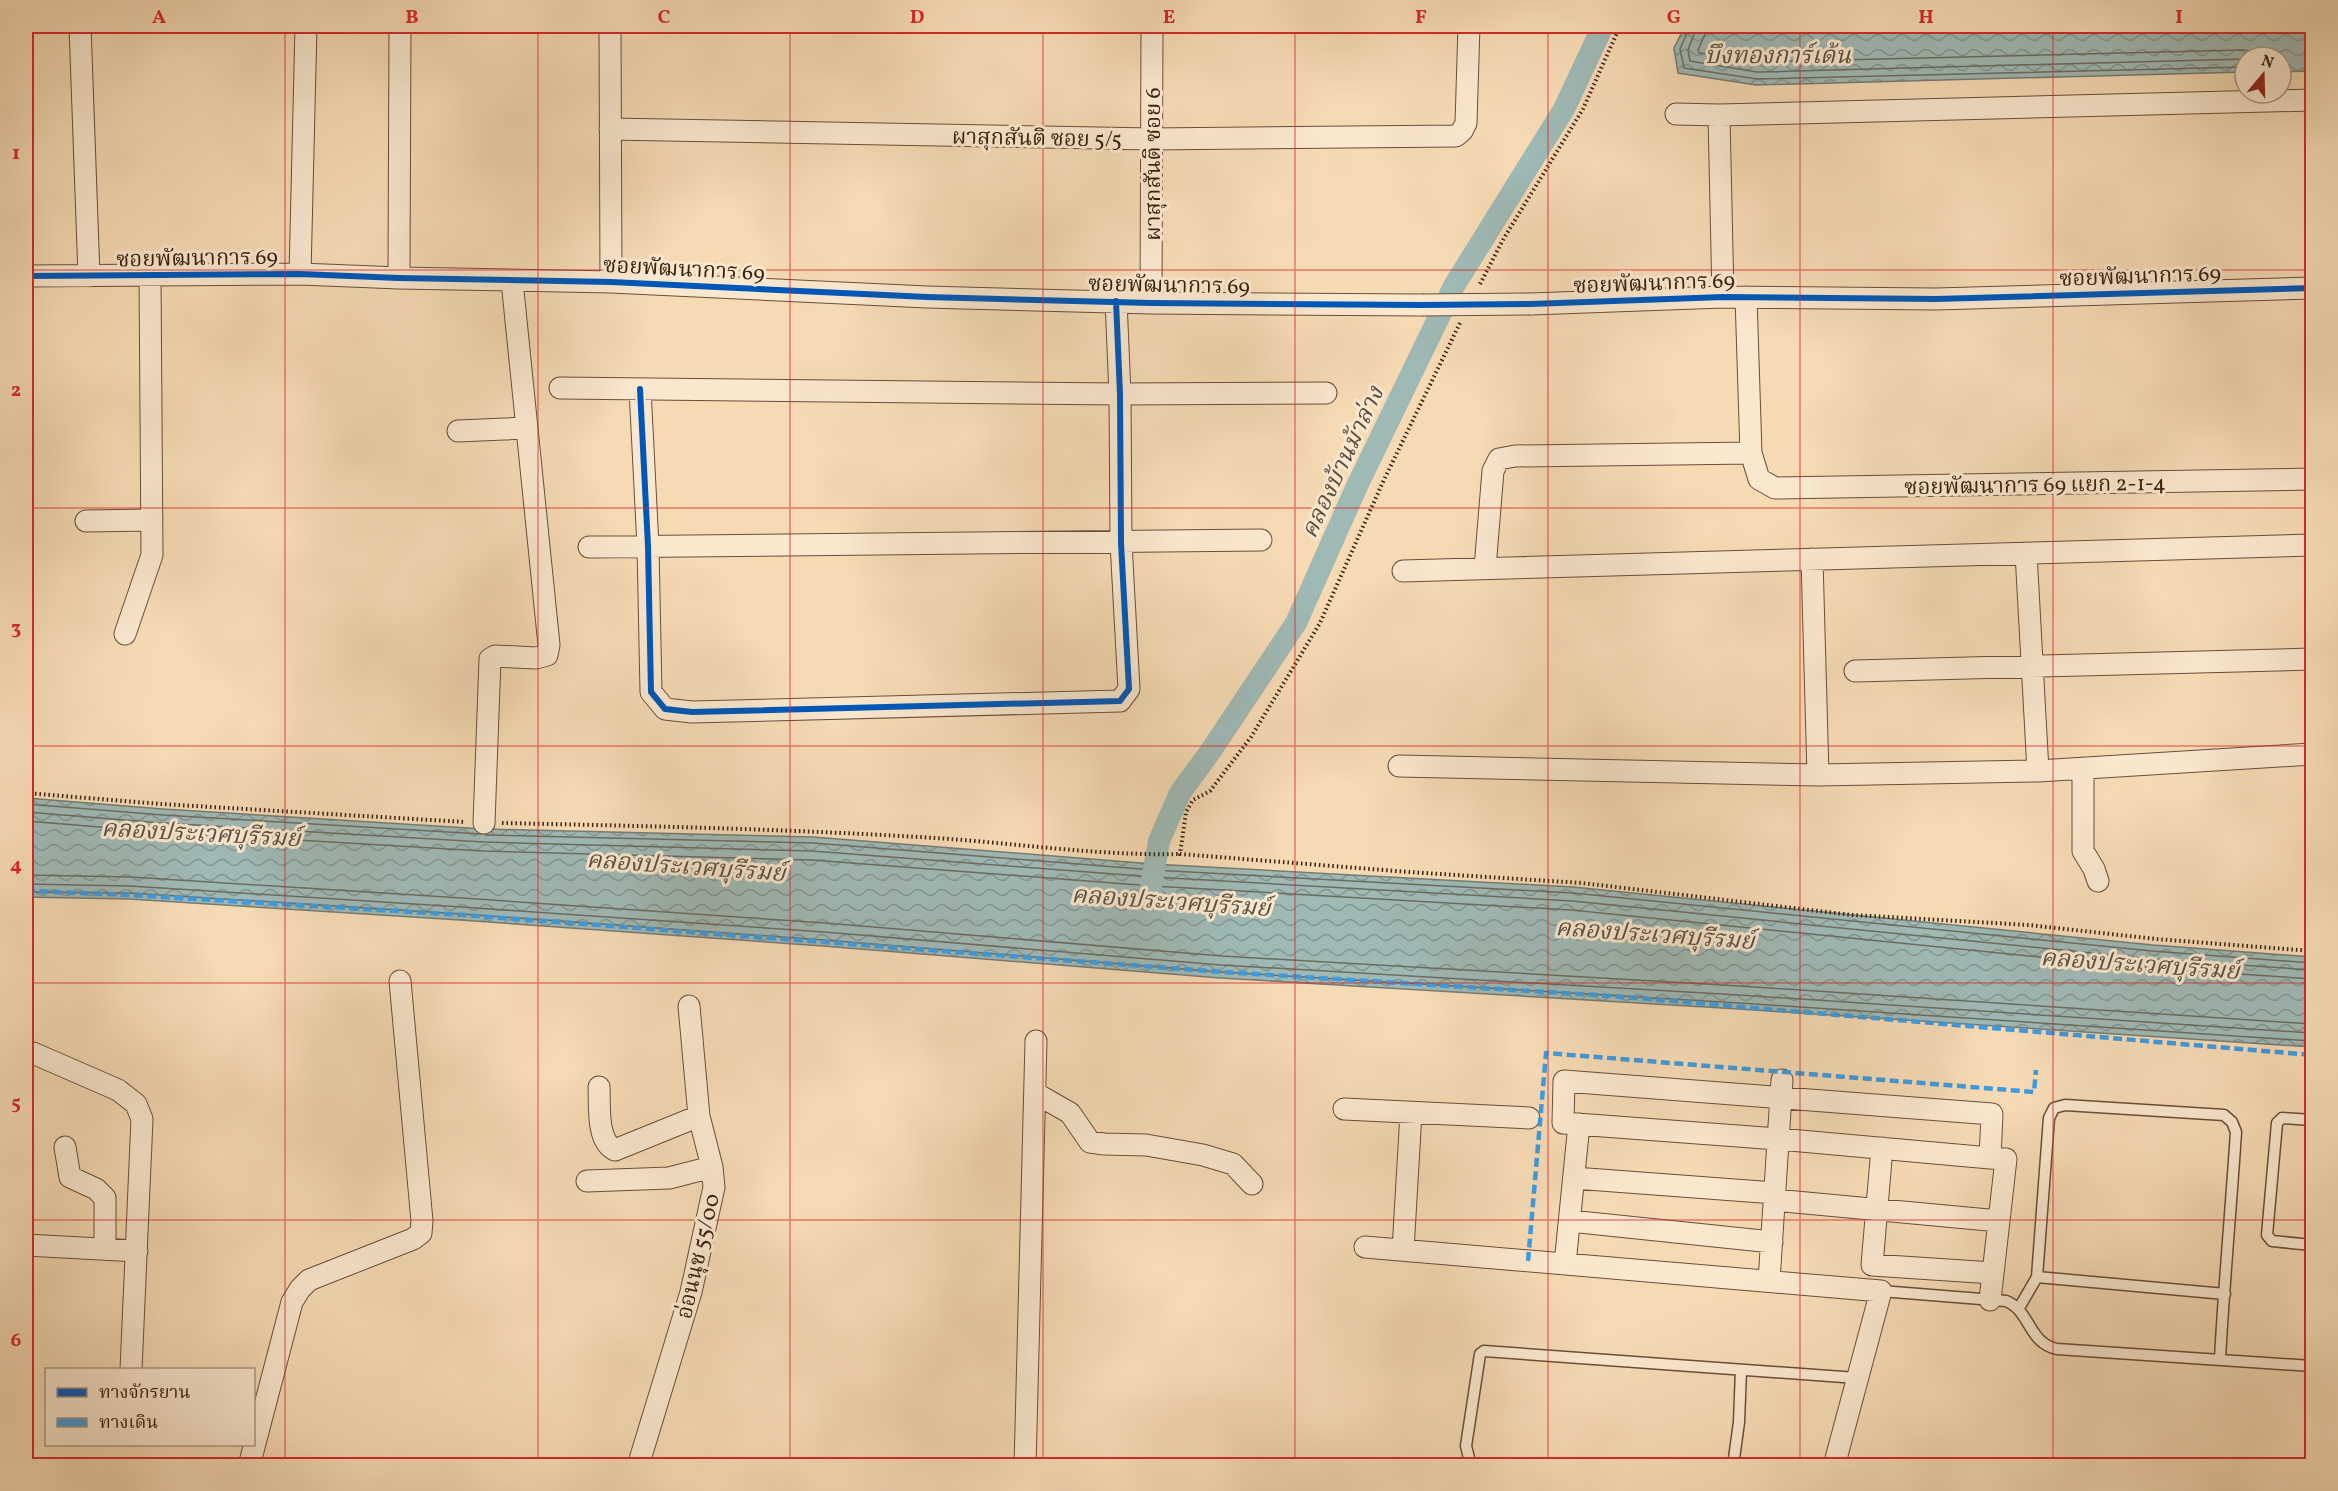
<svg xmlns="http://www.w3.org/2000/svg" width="2338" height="1491" viewBox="0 0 2338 1491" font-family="Vollkorn,'Noto Serif Thai',serif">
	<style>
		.water { fill: url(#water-waves); stroke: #777c73; stroke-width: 1.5 }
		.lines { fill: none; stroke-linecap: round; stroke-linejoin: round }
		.shore { stroke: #6c6c62; stroke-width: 1.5 }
		.canal { stroke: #9fb9b5; stroke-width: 22 }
		.lane-casing { stroke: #694e39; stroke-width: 13 }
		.street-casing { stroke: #694e39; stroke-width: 23 }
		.path { stroke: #3a2010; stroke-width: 4; stroke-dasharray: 1.5 3; stroke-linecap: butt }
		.lane { stroke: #f9e7ce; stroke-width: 10 }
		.street { stroke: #f9e7ce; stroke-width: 21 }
		.street-bridge-casing { stroke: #694e39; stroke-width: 23; stroke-linecap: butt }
		.street-bridge { stroke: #f9e7ce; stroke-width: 21 }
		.quiet { stroke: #3e9bde; stroke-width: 4.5; stroke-dasharray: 9 4.5; stroke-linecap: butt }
		.cycleway-casing { stroke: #f9e7ce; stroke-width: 10 }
		.cycleway { stroke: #0057b8; stroke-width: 6 }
		.grid { fill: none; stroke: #d62828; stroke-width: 1.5; stroke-opacity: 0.55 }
		.labels { text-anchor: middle; stroke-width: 6; stroke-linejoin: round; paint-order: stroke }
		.street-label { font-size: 22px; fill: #3a2010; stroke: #f9e7ce }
		.water-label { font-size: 24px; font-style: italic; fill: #584e42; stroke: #f9e7ce }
		.neatline { fill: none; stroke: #d62828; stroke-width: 2 }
		.grid-label { font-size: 20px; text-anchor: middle; font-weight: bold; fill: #d62828 }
	</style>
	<defs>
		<pattern id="water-waves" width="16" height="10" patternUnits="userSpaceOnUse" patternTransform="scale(1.5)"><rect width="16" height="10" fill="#9fb9b5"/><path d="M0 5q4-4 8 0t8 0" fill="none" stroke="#839692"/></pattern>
	</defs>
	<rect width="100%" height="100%" fill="#f6dab4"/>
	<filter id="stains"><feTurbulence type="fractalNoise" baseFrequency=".00333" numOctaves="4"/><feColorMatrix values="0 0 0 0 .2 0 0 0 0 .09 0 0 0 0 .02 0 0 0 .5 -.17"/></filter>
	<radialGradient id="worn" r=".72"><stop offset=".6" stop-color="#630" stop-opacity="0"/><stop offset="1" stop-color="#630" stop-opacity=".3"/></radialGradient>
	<!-- water -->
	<path class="water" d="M1685 26H2312V71L2281 72V57H2245V72L1756 85 1678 73 1674 48Z
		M26 798 163 809 484 829 813 837 1153 864 1573 887 2153 945 2312 957V1047L1739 1009 1220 978 823 946 460 920 129 899 26 897Z"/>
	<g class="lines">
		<!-- shore -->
		<path class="shore" d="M1690 26 1680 49 1684 68 1757 79 2245 67
			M1697 26 1688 50 1690 61 1757 72 2245 59
			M1706 26 1705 34 1698 50 1699 53 1758 62 2243 50 2253 52 2260 57
			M26 804 163 815 482 834
			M26 812 162 823 484 842 812 851 1153 877 1572 901 2151 959 2312 970
			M26 821 162 832 483 851 812 860 1152 886 1571 910 2150 968 2312 979
			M485 835 813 843 1153 870 1573 893 2152 951 2312 963
			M26 875 131 877 462 898 825 923 1222 956 1740 986 2312 1024
			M26 884 130 886 461 907 824 932 1221 965 1739 995 2312 1033
			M26 892 130 893 461 914 824 940 1220 972 1739 1003 2312 1041"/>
		<!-- canal -->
		<path class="canal" d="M1150 892 1159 841 1180 793 1210 752 1296 623 1357 486 1454 286 1564 109 1603 26"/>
		<!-- lane casing -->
		<g class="lane-casing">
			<path id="lane" d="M2312 1120 2282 1118 2277 1123 2267 1235 2272 1241 2312 1245
				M1881 1291 2006 1301C2031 1311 2028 1343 2057 1349L2312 1366
				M2019 1308 2037 1277
				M2220 1359C2224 1284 2231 1208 2236 1132L2232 1122 2224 1115 2065 1105 2054 1108 2049 1118 2037 1277 2225 1294
				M1471 1466 1466 1446 1480 1354 1484 1351 1857 1378
				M1733 1466 1739 1422 1741 1370"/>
		</g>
		<!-- street casing -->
		<g class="street-casing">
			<path id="street" d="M80 26 89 276
				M610 26 611 282
				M1676 114 1719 115 1723 297
				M1719 115 2312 100
				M610 129 1152 139 1456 136 1462 131 1466 123 1469 26
				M300 274 306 26
				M26 276 300 274 399 278 611 282 927 297 1151 303 1421 305
				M399 278 400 26
				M1746 297 1751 453 1759 479 1775 488 2312 479
				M1151 303 1152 26
				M1531 304 1723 297 1936 299 2312 288
				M560 388 1120 394 1326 393
				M640 389 648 546 651 692 665 709 692 712 1120 701 1129 689 1121 543 1120 394 1116 301
				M458 431 527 428
				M86 521 152 520
				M589 547 1261 540
				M2026 553 2038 771
				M1812 559 1818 775
				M1485 568 1493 471 1499 459 1515 456 1751 453
				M1403 571 2312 545
				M125 634 152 555 150 275
				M1855 671 2312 659
				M1399 766 1818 775 2038 771 2312 754
				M2083 768V851L2094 869 2098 881
				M484 823 490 659 495 656 536 658 547 655 549 645 512 281
				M33 1053 118 1090 136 1104 142 1119 131 1370
				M599 1087C600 1105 596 1141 615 1150L699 1116
				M1035 1093 1070 1113 1090 1142 1104 1144 1146 1145 1203 1155 1233 1164 1252 1184
				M1344 1109 1529 1118
				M65 1147 70 1177 96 1189 105 1198V1249
				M1882 1148 1872 1265 1993 1273
				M1574 1178 1775 1193
				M587 1181 669 1178 712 1167
				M1774 1200 1999 1221
				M1570 1221 1772 1242
				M26 1245 137 1251
				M1365 1247 1881 1291 1834 1466
				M1403 1250 1411 1113
				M1565 1264 1579 1124
				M1769 1281 1782 1080
				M1990 1300 2006 1159 1990 1158 1778 1139 1563 1123 1564 1081 1992 1114 1990 1158
				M249 1466 292 1302 300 1289 309 1280 413 1239 421 1233 422 1221 400 981
				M638 1466 691 1292 714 1187 712 1167 699 1116 689 1006
				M1025 1466 1036 1041"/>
		</g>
		<!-- path -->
		<path class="path" d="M1480 284 1504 238 1583 109 1620 26
			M1460 323 1382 484 1320 623 1251 737 1210 791 1193 800 1186 812 1180 854 1409 872 1582 883 1852 915 2029 925 2156 939 2312 951
			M26 793 161 804 465 822
			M502 823C646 826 791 829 935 838 1016 843 1098 856 1180 854"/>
		<!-- lane -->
		<use href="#lane" class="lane"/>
		<!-- street -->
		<use href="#street" class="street"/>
		<!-- street-bridge casing -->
		<g class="street-bridge-casing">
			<path id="street-bridge" d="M1421 305 1531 304"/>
		</g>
		<!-- street-bridge -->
		<use href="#street-bridge" class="street-bridge"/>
		<!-- quiet -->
		<path class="quiet" d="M26 891 130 895 464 915 1222 972 1612 996 2312 1055
			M1528 1261 1546 1053 2034 1092 2036 1070"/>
		<!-- cycleway casing -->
		<g class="cycleway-casing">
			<path id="cycleway" d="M26 276 300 274 399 278 611 282 927 297 1151 303 1421 305 1531 304 1723 297 1936 299 2312 288
				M640 389 648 546 651 692 665 709 692 712 1120 701 1129 689 1121 543 1120 394 1116 301"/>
		</g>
		<!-- cycleway -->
		<use href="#cycleway" class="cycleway"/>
	</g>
	<!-- grid -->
	<path class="grid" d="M285 26V1466M538 26V1466M790 26V1466M1043 26V1466M1295 26V1466M1548 26V1466M1800 26V1466M2053 26V1466M26 270H2312M26 508H2312M26 746H2312M26 983H2312M26 1220H2312"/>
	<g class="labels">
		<!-- street labels -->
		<g class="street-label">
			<text transform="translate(1037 137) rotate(1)" y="8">ผาสุกสันติ ซอย 5/5</text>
			<text transform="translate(1152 164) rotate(-90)" y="8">ผาสุกสันติ ซอย 6</text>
			<text transform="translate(197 257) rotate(-1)" y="8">ซอยพัฒนาการ 69</text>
			<text transform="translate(684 268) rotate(3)" y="8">ซอยพัฒนาการ 69</text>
			<text transform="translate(2140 275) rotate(-2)" y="8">ซอยพัฒนาการ 69</text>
			<text transform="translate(1654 282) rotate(-2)" y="8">ซอยพัฒนาการ 69</text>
			<text transform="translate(1169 284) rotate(1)" y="8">ซอยพัฒนาการ 69</text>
			<text transform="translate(2035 484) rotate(-1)" y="8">ซอยพัฒนาการ 69 แยก 2-1-4</text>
			<text transform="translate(697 1256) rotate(-77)" y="8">อ่อนนุช 55/00</text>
		</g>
		<!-- water labels -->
		<g class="water-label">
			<text x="1778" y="63">บึงทองการ์เด้น</text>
			<text transform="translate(1342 462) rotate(-65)" y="8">คลองบ้านม้าล่าง</text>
			<text transform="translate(201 833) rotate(3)" y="8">คลองประเวศบุรีรมย์</text>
			<text transform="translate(686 866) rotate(4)" y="8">คลองประเวศบุรีรมย์</text>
			<text transform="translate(1171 901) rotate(4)" y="8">คลองประเวศบุรีรมย์</text>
			<text transform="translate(1655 934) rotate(4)" y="8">คลองประเวศบุรีรมย์</text>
			<text transform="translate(2140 964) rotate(4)" y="8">คลองประเวศบุรีรมย์</text>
		</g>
	</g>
	<!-- margin -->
	<rect width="2338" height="1491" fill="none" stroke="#f6dab4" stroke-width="66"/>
	<!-- legend -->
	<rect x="45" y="1368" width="210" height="78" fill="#f9e7ce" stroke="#ad9782" stroke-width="1.5"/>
	<rect x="57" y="1388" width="30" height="9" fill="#0057b8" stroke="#ad9782" stroke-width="1.5"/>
	<text x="99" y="1398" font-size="18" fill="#3a2010">ทางจักรยาน</text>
	<rect x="57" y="1418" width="30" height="9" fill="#3e9bde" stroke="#ad9782" stroke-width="1.5"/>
	<text x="99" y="1428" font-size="18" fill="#3a2010">ทางเดิน</text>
	<!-- north arrow -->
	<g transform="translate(2263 75) rotate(19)"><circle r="28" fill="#f9e7ce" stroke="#ad9782" stroke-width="1.5"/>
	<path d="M0-4.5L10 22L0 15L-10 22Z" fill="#8f2418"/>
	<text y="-9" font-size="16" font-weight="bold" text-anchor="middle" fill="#3a2010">N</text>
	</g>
	<rect x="33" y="33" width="2272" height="1425" class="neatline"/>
	<g class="grid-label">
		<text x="159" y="23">A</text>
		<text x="412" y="23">B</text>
		<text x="664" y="23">C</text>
		<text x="917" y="23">D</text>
		<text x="1169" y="23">E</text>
		<text x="1421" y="23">F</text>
		<text x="1674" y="23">G</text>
		<text x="1926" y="23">H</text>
		<text x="2179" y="23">I</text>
		<text x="16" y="159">1</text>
		<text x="16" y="396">2</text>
		<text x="16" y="634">3</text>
		<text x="16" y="871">4</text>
		<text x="16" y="1109">5</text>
		<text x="16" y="1346">6</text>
	</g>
	<rect width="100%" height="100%" filter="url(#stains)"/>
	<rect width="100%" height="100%" fill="url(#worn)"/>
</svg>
